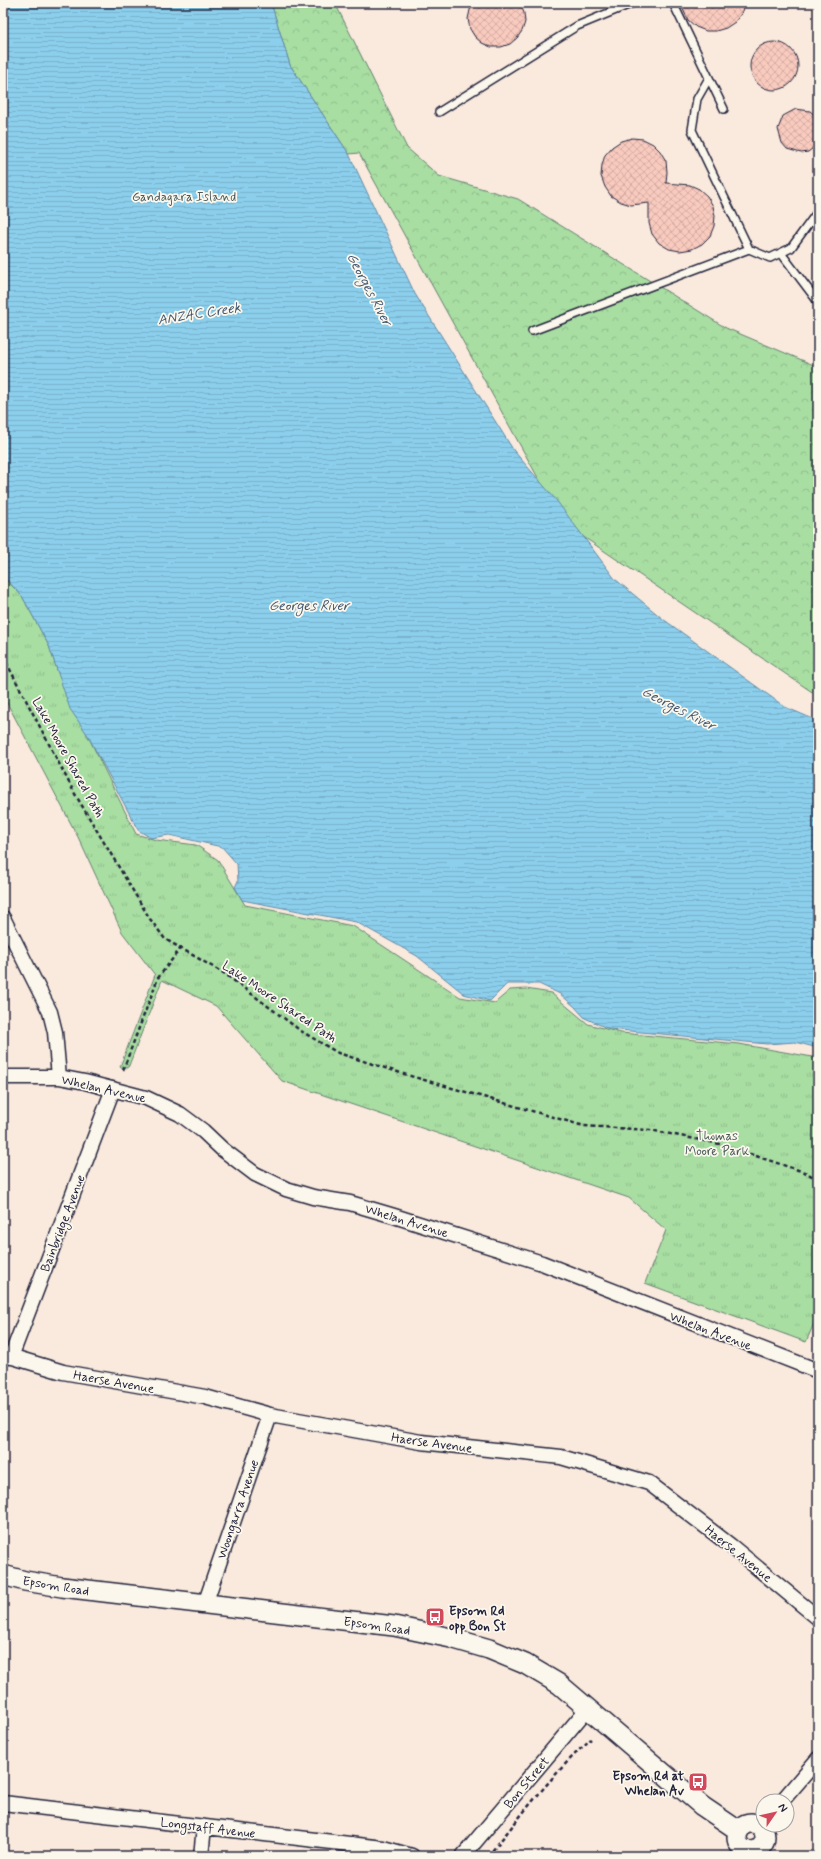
<svg xmlns="http://www.w3.org/2000/svg" width="821" height="1859" viewBox="0 0 821 1859" font-family="Mynerve,sans-serif">
	<style>
		.grass { fill: url(#grass-tufts); stroke: #65806e }
		.forest { fill: url(#forest-crowns); stroke: #65806e }
		.water { fill: url(#water-rules); stroke: #628aa6 }
		.building { fill: url(#building-cross-hatch); stroke: #22223b }
		.lines { fill: none; stroke-linecap: round; stroke-linejoin: round }
		.lane-casing { stroke: #22223b; stroke-width: 10 }
		.street-casing { stroke: #22223b; stroke-width: 17 }
		.secondary-casing { stroke: #22223b; stroke-width: 22 }
		.path { stroke: #22223b; stroke-width: 2.5; stroke-dasharray: 4 3; stroke-linecap: butt }
		.lane { stroke: #fbf7ec; stroke-width: 7 }
		.street { stroke: #fbf7ec; stroke-width: 14 }
		.secondary { stroke: #fbf7ec; stroke-width: 19 }
		.labels { text-anchor: middle; stroke-width: 3.5; stroke-linejoin: round; paint-order: stroke }
		.park-label { font-size: 13px; fill: #4a5a5a; stroke: #fbf7ec }
		.street-label { font-size: 13px; fill: #22223b; stroke: #fbf7ec }
		.poi-label { font-size: 13px; font-weight: bold; fill: #22223b; stroke: #fbf7ec; text-anchor: start }
		.water-label { font-size: 14px; font-style: italic; fill: #425670; stroke: #fbf7ec }
	</style>
	<defs>
		<pattern id="grass-tufts" width="24" height="20" patternUnits="userSpaceOnUse"><rect width="24" height="20" fill="#a8dea2"/><path d="M3 7l-1-3M5 7V3M7 7l1-3M15 17l-1-3M17 17v-4M19 17l1-3" fill="none" stroke="#90be8c"/></pattern>
		<pattern id="forest-crowns" width="20" height="18" patternUnits="userSpaceOnUse"><rect width="20" height="18" fill="#a8dea2"/><path d="M2 6a3 3 0 1 1 6 0M12 15a3 3 0 1 1 6 0" fill="none" stroke="#90be8c"/></pattern>
		<pattern id="water-rules" width="6" height="5" patternUnits="userSpaceOnUse"><rect width="6" height="5" fill="#8ccfed"/><path d="M0 2.5h6" fill="none" stroke="#78b1cc"/></pattern>
		<pattern id="building-cross-hatch" width="8" height="8" patternUnits="userSpaceOnUse"><rect width="8" height="8" fill="#f9cabe"/><path d="M0 0l8 8M0 8l8-8" fill="none" stroke="#d5ada4"/></pattern>
	</defs>
	<rect width="100%" height="100%" fill="#faeade"/>
	<filter id="ink" filterUnits="userSpaceOnUse"><feTurbulence type="fractalNoise" baseFrequency=".025" numOctaves="2"/><feDisplacementMap in="SourceGraphic" scale="8" xChannelSelector="R" yChannelSelector="G"/><feConvolveMatrix kernelMatrix="1 2 1 2 8 2 1 2 1" color-interpolation-filters="sRGB"/></filter>
	<g filter="url(#ink)">
		<!-- grass -->
		<path class="grass" d="M3 577 22 596 49 646 61 681 136 834 156 840 196 845 218 860 245 905 353 926 460 997 495 1003 510 990 526 989 551 993 588 1024 621 1033 739 1044 818 1058V1314L806 1342 645 1283 666 1230 629 1198 282 1081 216 1006 162 980 128 1068 120 1067 155 975 122 932 78 837 5 699 3 700Z"/>
		<!-- forest -->
		<path class="forest" d="M271 3H335L407 148 439 176 518 199 726 328 816 366 818 372V696L563 523 359 153 349 154 290 65Z"/>
		<!-- water -->
		<path class="water" d="M3 3H271L290 65 349 154 415 294 514 451 556 500 615 579 663 619 785 707 818 721V1048L795 1042 767 1044 609 1029 585 1018 574 1006 560 994 539 984H507L490 1001 464 994 417 956 356 922 242 900 235 887 238 881 237 864 222 847 169 835 151 838 138 830 87 734 70 709 49 646 22 596 3 576Z"/>
		<!-- building -->
		<path class="building" d="M473 3H520L524 13 525 22 522 31 517 38 510 44 501 47H491L482 43 475 37 470 29 468 19 470 10Z
			M680 3H745L741 14 735 22 726 28 716 31H706L696 27 688 20Z
			M750 66a24 24 0 1 1 48 0a24 24 0 1 1-48 0Z
			M796 109 810 111 818 118V144L808 152 801 153 787 149 782 143 778 129 783 116Z
			M632 138 643 139 653 144 660 151 666 161 667 172 666 183 690 185 699 189 707 196 713 206 715 216 714 226 710 236 702 244 692 249 680 251 669 249 659 243 652 234 649 223V203L631 205 621 202 611 196 605 187 601 176 602 165 605 155 612 147 621 141Z"/>
		<g class="lines">
			<!-- lane casing -->
			<g class="lane-casing">
				<path id="lane" d="M673 3 724 109
					M709 78 697 99 692 130 749 249 770 258 791 248 818 211
					M439 112 577 26 633 3
					M781 253 818 302
					M532 331 749 249"/>
			</g>
			<!-- street casing -->
			<g class="street-casing">
				<path id="street" d="M3 918 50 1012 55 1032 59 1077
					M3 1077H59L85 1082 146 1098 180 1114 203 1131 222 1149 255 1174 286 1189 313 1197 350 1203 394 1216 542 1263 818 1371
					M3 1354 63 1372 205 1397 270 1415 421 1442 561 1457 649 1483 731 1546 818 1618
					M11 1357 113 1089
					M205 1604 270 1415
					M782 1801 818 1759
					M3 1803 383 1848 412 1856
					M760 1826 763 1823
					M201 1856 204 1827
					M463 1856 588 1708"/>
			</g>
			<!-- secondary casing -->
			<g class="secondary-casing">
				<path id="secondary" d="M3 1575 25 1581 62 1587 394 1626 451 1638 489 1649 525 1664 559 1684 702 1806 739 1831
					M737 1837a14 14 0 1 1 28 0a14 14 0 1 1-28 0Z"/>
			</g>
			<!-- path -->
			<path class="path" d="M3 656 75 794 150 919 165 939 225 974 301 1031 338 1053 407 1075 584 1126 650 1130 720 1144 807 1173 818 1180
				M123 1070 158 978 180 949
				M488 1856C521 1816 553 1773 591 1739"/>
			<!-- lane -->
			<use href="#lane" class="lane"/>
			<!-- street -->
			<use href="#street" class="street"/>
			<!-- secondary -->
			<use href="#secondary" class="secondary"/>
		</g>
	</g>
	<!-- icons -->
	<defs>
		<g id="bus-square" transform="scale(1)"><rect x="-9" y="-9" width="18" height="18" rx="4" fill="#d1495b" stroke="#fbf7ec"/><path d="M-5-6H5V4H4V6H2V4H-2V6H-4V4H-5ZM-3.5-4V0h7V-4ZM-3.5 1.2v1.5H-2V1.2ZM2 1.2v1.5H3.5V1.2Z" fill="#fff"/></g>
	</defs>
	<g fill-rule="evenodd">
		<use href="#bus-square" x="435" y="1617"/>
		<use href="#bus-square" x="698" y="1782"/>
	</g>
	<g class="labels">
		<!-- park labels -->
		<g class="park-label">
			<text x="184" y="201">Gandagara Island</text>
			<text x="717" y="1140">Thomas<tspan x="717" dy="15">Moore Park</tspan></text>
		</g>
		<!-- street labels -->
		<g class="street-label">
			<text transform="translate(69 757) rotate(61)" y="5">Lake Moore Shared Path</text>
			<text transform="translate(280 1001) rotate(34)" y="5">Lake Moore Shared Path</text>
			<text transform="translate(104 1088) rotate(13)" y="5">Whelan Avenue</text>
			<text transform="translate(407 1220) rotate(17)" y="5">Whelan Avenue</text>
			<text transform="translate(62 1223) rotate(-69)" y="5">Bainbridge Avenue</text>
			<text transform="translate(711 1330) rotate(21)" y="5">Whelan Avenue</text>
			<text transform="translate(114 1381) rotate(10)" y="5">Haerse Avenue</text>
			<text transform="translate(432 1442) rotate(8)" y="5">Haerse Avenue</text>
			<text transform="translate(237 1509) rotate(-71)" y="5">Woongarra Avenue</text>
			<text transform="translate(739 1553) rotate(39)" y="5">Haerse Avenue</text>
			<text transform="translate(56 1585) rotate(9)" y="5">Epsom Road</text>
			<text transform="translate(377 1625) rotate(8)" y="5">Epsom Road</text>
			<text transform="translate(526 1782) rotate(-50)" y="5">Bon Street</text>
			<text transform="translate(208 1827) rotate(7)" y="5">Longstaff Avenue</text>
		</g>
		<!-- poi labels -->
		<g class="poi-label">
			<text x="449" y="1615">Epsom Rd<tspan x="449" dy="15">opp Bon St</tspan></text>
			<text x="684" y="1780" text-anchor="end">Epsom Rd at<tspan x="684" dy="15">Whelan Av</tspan></text>
		</g>
		<!-- water labels -->
		<g class="water-label">
			<text transform="translate(370 289) rotate(62)" y="5">Georges River</text>
			<text transform="translate(199 313) rotate(-9)" y="5">ANZAC Creek</text>
			<text x="309" y="610">Georges River</text>
			<text transform="translate(679 708) rotate(27)" y="5">Georges River</text>
		</g>
	</g>
	<!-- margin -->
	<rect width="821" height="1859" fill="none" stroke="#fbf7ec" stroke-width="16"/>
	<rect x="8" y="8" width="805" height="1843" fill="none" stroke="#22223b" stroke-width="1.5" filter="url(#ink)"/>
	<!-- north arrow -->
	<g transform="translate(775 1813) rotate(56)"><circle r="19" fill="#fbf7ec" stroke="#a4a2a5"/>
	<path d="M0-3L7 15L0 10L-7 15Z" fill="#d1495b"/>
	<text y="-6" font-size="11" font-weight="bold" text-anchor="middle" fill="#22223b">N</text>
	</g>
</svg>
